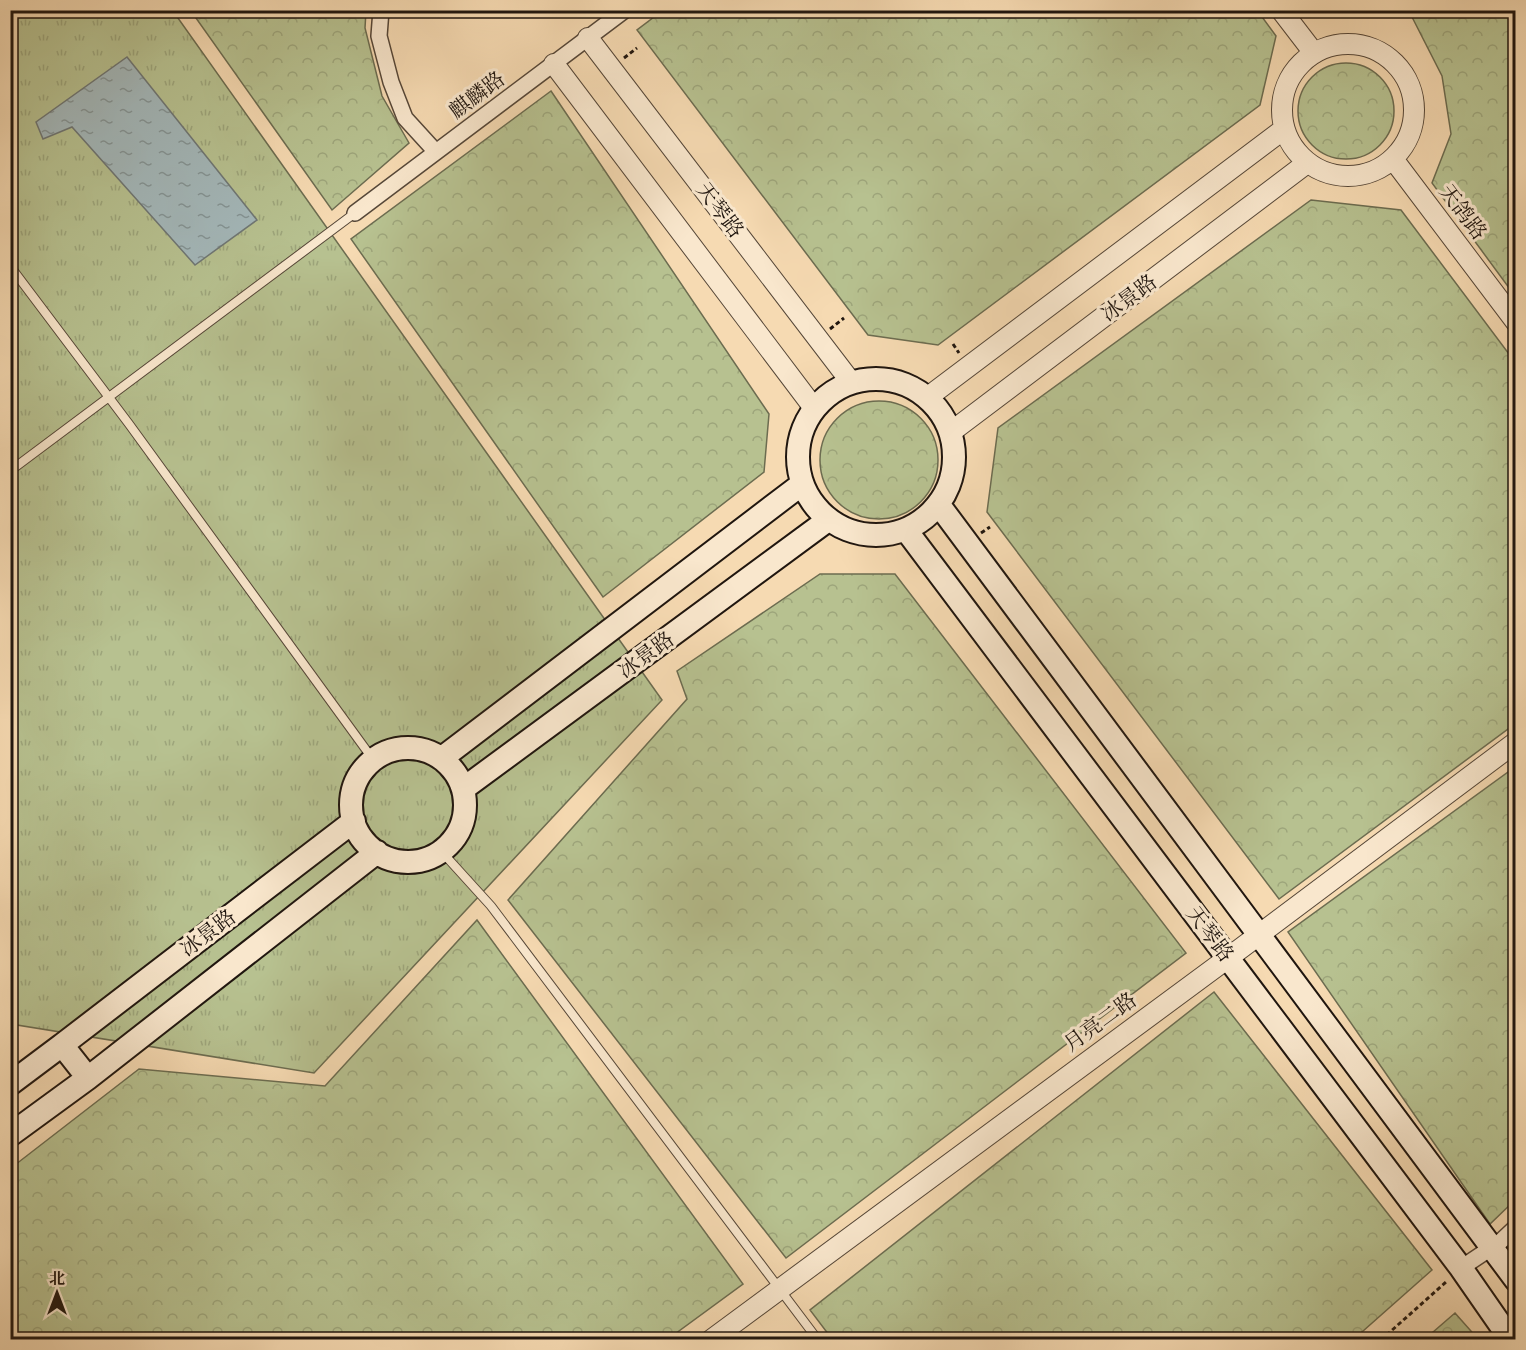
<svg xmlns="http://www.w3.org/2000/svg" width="1526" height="1350" viewBox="0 0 1526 1350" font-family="Alegreya,'Noto Serif SC',serif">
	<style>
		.grass { fill: url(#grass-tufts); stroke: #6c6c50; stroke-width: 1.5 }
		.forest { fill: url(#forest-crowns); stroke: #6c6c50; stroke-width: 1.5 }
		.water { fill: url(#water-ripples); stroke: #6f7775; stroke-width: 1.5 }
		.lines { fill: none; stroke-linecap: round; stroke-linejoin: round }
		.service-casing { stroke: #564738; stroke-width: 10 }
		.minor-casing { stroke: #564738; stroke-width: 18 }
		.tertiary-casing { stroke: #564738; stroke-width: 22 }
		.secondary-casing { stroke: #20160f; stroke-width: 26 }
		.path { stroke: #20160f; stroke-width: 3; stroke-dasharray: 4.5 3; stroke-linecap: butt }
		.service { stroke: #f9e7cd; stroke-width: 8 }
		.minor { stroke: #f9e7cd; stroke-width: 15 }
		.tertiary { stroke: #f9e7cd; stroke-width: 20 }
		.secondary { stroke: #f9e7cd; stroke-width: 22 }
		.labels { text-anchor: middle; stroke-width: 6; stroke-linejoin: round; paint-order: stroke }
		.street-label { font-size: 21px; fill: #20160f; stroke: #f9e7cd }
	</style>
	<defs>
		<pattern id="grass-tufts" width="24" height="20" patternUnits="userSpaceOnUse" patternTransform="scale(1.5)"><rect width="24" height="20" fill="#b7c190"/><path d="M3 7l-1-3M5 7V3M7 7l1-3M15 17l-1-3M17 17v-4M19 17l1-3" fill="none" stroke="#9da57b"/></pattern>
		<pattern id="forest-crowns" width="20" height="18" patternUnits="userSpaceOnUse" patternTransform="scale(1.5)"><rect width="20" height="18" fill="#b7c190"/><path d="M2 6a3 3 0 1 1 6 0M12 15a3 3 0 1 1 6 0" fill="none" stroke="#9da57b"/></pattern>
		<pattern id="water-ripples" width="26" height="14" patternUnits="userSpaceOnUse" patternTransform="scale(1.5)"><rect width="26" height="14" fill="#a3b7b9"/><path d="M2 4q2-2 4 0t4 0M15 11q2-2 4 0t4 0" fill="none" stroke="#849495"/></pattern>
	</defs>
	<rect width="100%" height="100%" fill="#f6dab2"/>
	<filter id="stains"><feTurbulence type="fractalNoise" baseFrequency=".00333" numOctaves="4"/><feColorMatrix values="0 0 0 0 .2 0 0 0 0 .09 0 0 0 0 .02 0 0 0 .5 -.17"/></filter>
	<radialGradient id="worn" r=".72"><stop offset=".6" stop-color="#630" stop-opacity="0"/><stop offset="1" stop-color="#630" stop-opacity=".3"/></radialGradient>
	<!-- grass -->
	<path class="grass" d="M10 11H173L662 700 314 1073 11 1024Z"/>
	<!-- forest -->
	<path class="forest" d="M191 11H366L365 28 382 96 409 143 332 210Z
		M662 11 1257 10 1276 36 1260 105 938 345 868 335 637 30Z
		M1396 11H1515V296L1432 183 1451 134 1442 76 1412 17Z
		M1298 111a48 48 0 1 1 96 0a48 48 0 1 1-96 0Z
		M551 91 769 414 764 472 603 597 351 239Z
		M1311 200 1401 210 1515 362 1516 723 1279 899 987 512 998 428Z
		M820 460a59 59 0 1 1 118 0a59 59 0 1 1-118 0Z
		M820 574H895L1186 953 786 1258 508 900 687 699 677 671Z
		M1515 767V1200L1490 1224 1288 932Z
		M477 920 743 1284 668 1339H11V1168L139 1069 325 1086Z
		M1214 992 1432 1270 1354 1339H832L810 1310Z
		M1455 1313 1478 1339H1425Z"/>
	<!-- water -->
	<path class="water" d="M127 57 257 220 195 265 72 127 43 139 36 122Z"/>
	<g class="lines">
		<!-- service casing -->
		<g class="service-casing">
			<path id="service" d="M10 18 20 10
				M10 266 129 424 372 758
				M10 471 355 213
				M442 852 491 906 818 1340"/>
		</g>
		<!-- minor casing -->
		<g class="minor-casing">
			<path id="minor" d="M381 10 379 36 391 82 405 118 436 152
				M355 213 625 10
				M1461 1268 1500 1242 1516 1227"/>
		</g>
		<!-- tertiary casing -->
		<g class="tertiary-casing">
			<path id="tertiary" d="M1281 10 1314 53
				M588 38 851 382
				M1282 110a66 66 0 1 1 132 0a66 66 0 1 1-132 0Z
				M554 64 814 408
				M1393 159 1516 322
				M928 397 1284 129
				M951 432 1307 163
				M711 1340 1228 958 1516 742"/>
		</g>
		<!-- secondary casing -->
		<g class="secondary-casing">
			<path id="secondary" d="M798 457a78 78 0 1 1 156 0a78 78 0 1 1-156 0Z
				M939 505 1516 1280
				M906 530 1461 1268 1511 1340
				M351 805a57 57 0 1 1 114 0a57 57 0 1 1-114 0Z
				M442 758 802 484
				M463 789 828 520
				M62 1045 354 821
				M88 1078 377 852
				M10 1084 62 1045 88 1078 10 1135"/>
		</g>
		<!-- path -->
		<path class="path" d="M624 58 637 48
			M830 329 844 318
			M953 344 959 353
			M981 533 990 527
			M1381 1340 1447 1281"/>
		<!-- service -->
		<use href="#service" class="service"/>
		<!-- minor -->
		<use href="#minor" class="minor"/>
		<!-- tertiary -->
		<use href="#tertiary" class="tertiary"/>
		<!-- secondary -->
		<use href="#secondary" class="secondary"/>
	</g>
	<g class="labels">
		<!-- street labels -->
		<g class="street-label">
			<text transform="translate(477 95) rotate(-37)" y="7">麒麟路</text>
			<text transform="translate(720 210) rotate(53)" y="7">天琴路</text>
			<text transform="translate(1463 212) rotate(53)" y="7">天鸽路</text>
			<text transform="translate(1129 298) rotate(-37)" y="7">冰景路</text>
			<text transform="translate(646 655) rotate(-36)" y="7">冰景路</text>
			<text transform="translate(208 933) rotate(-37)" y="7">冰景路</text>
			<text transform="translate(1210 934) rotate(53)" y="7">天琴路</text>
			<text transform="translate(1100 1022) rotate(-36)" y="7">月亮二路</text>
		</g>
	</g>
	<!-- margin -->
	<rect width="1526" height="1350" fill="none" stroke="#f6dab2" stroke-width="36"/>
	<rect x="12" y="12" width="1502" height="1326" fill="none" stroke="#20160f" stroke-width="3"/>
	<rect x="18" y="18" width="1490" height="1314" fill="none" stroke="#20160f" stroke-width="1.5"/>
	<!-- north arrow -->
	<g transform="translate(57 1293)" stroke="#f9e7cd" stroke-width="4.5" paint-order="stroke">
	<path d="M0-4.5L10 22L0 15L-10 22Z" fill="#20160f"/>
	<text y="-9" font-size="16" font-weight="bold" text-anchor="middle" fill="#20160f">北</text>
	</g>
	<rect width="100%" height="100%" filter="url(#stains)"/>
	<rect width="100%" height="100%" fill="url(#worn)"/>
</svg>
